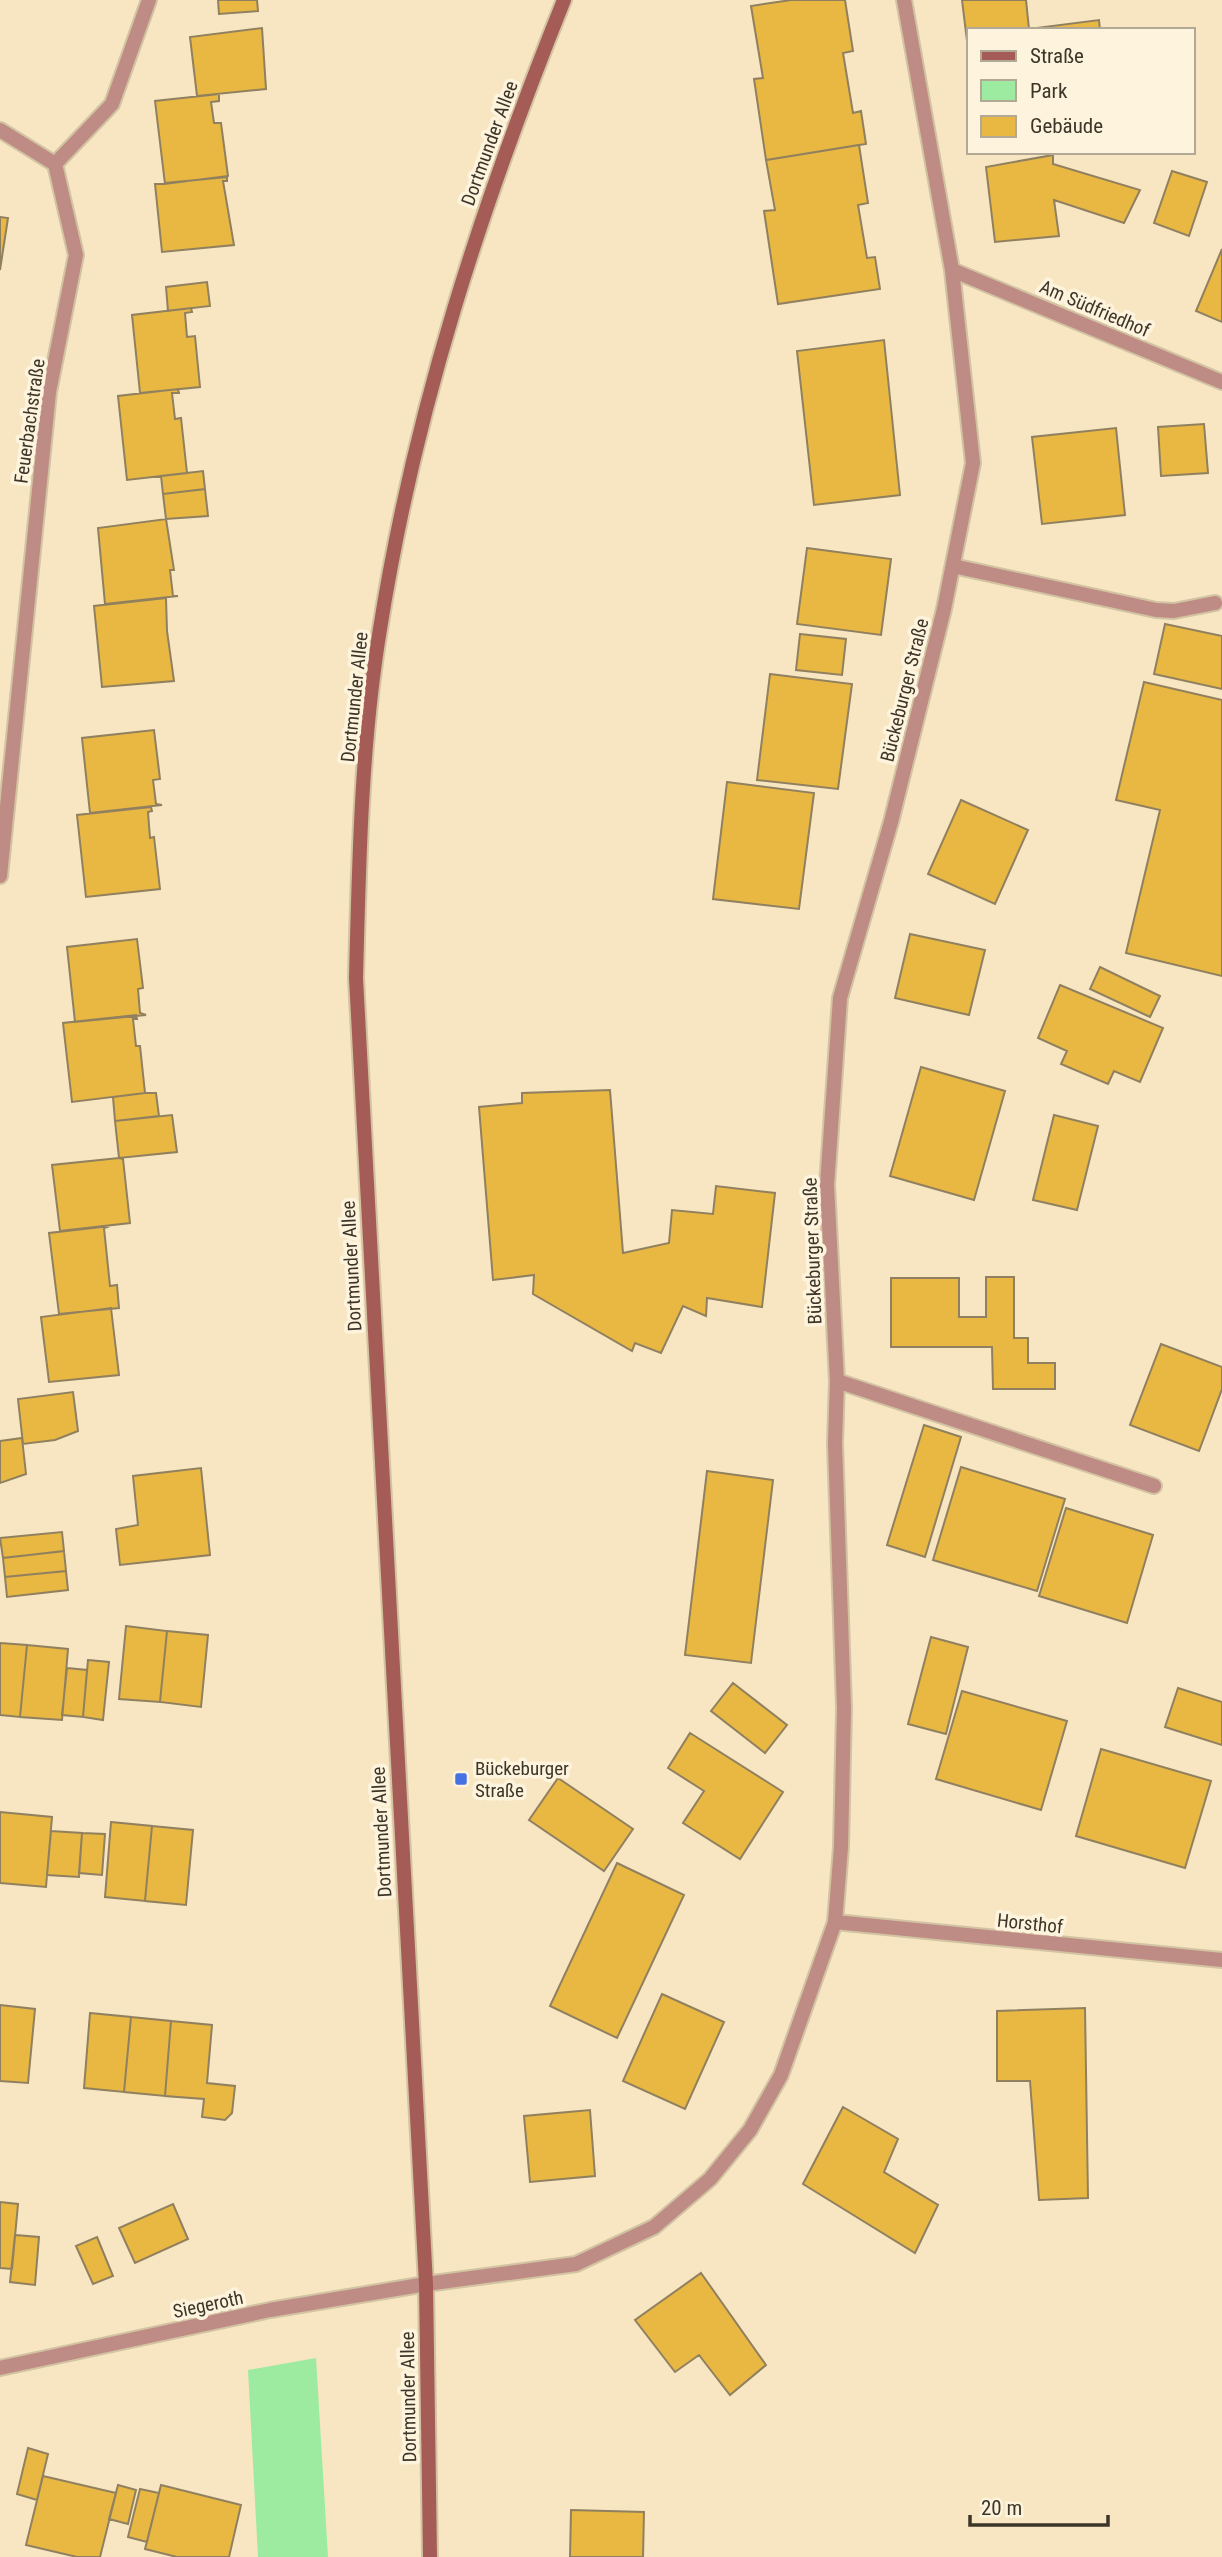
<svg xmlns="http://www.w3.org/2000/svg" width="1222" height="2557" viewBox="0 0 1222 2557" font-family="'Roboto Condensed',sans-serif">
	<style>
		.green { fill: #9deaa1 }
		.building { fill: #e8b843; stroke: #90805f; stroke-width: 2 }
		.lines { fill: none; stroke-linecap: round; stroke-linejoin: round }
		.lane-casing { stroke: #d2c3a2; stroke-width: 18 }
		.street-casing { stroke: #d2c3a2; stroke-width: 18 }
		.secondary-casing { stroke: #d2c3a2; stroke-width: 18 }
		.lane { stroke: #be8b85; stroke-width: 14 }
		.street { stroke: #be8b85; stroke-width: 14 }
		.secondary { stroke: #a55c56; stroke-width: 14 }
		.poi-dot { fill: #4671e3; stroke: #fef4de; stroke-width: 2.5 }
		.labels { text-anchor: middle; stroke-width: 7; stroke-linejoin: round; paint-order: stroke }
		.street-label { font-size: 19px; fill: #3d3628; stroke: #fef4de }
		.poi-label { font-size: 19px; fill: #3d3628; stroke: #fef4de; text-anchor: start }
	</style>
	<rect width="100%" height="100%" fill="#f7e6c1"/>
	<!-- green -->
	<path class="green" d="M316 2358 328 2557H258L248 2370Z"/>
	<!-- building -->
	<path class="building" d="M218 0H257L258 11 219 14Z
		M791 0H845L853 51 843 53 853 113 861 111 866 144 766 160 754 79 763 78 751 6Z
		M962 0H1026L1029 29 1099 20 1100 30H968V49Z
		M262 28 266 89 197 96 190 37Z
		M219 94V101L211 102 214 123H221L228 176 165 184 155 101Z
		M859 145 868 203 858 205 867 258 875 257 880 289 778 304 764 211 775 210 766 160Z
		M1053 155V164L1140 190 1124 223 1054 200 1059 236 995 242 986 167Z
		M1172 171 1207 182 1189 236 1154 223Z
		M227 177V181H223L234 245 162 252 155 184Z
		M0 217 8 218 0 270Z
		M1222 249V322L1196 311Z
		M207 282 210 306 168 311 166 287Z
		M191 308 192 312 185 313 187 337 195 336 200 387 140 393 132 315Z
		M884 340 900 495 814 505 797 351Z
		M178 389 179 393H172L175 419 181 418 187 473 127 480 118 396Z
		M1204 424 1208 473 1161 476 1158 427Z
		M1116 428 1125 515 1042 524 1032 437Z
		M203 471 205 489 163 494 161 476Z
		M205 489 208 516 166 519 163 494Z
		M166 519 174 570H170L173 596H178L105 604 98 528Z
		M807 548 891 559 881 635 797 624Z
		M166 598 167 631 174 681 102 687 94 606Z
		M1165 624 1222 636V689L1154 674Z
		M800 634 846 639 842 675 796 670Z
		M770 674 852 684 838 789 757 780Z
		M1144 682 1222 700V976L1126 953 1160 810 1116 800Z
		M154 730 160 779 153 780 156 804 162 805 90 813 82 738Z
		M727 782 814 793 799 909 713 899Z
		M961 800 1028 830 995 904 928 874Z
		M151 807 152 811 148 812 150 838 154 837 160 889 86 897 77 815Z
		M910 934 985 950 969 1015 895 998Z
		M137 939 143 988 138 989 140 1013 146 1015 75 1022 67 947Z
		M1100 967 1160 996 1150 1017 1090 989Z
		M1060 985 1163 1028 1140 1082 1114 1071 1108 1084 1061 1064 1067 1051 1038 1038Z
		M136 1015 137 1019H133L136 1046H140L145 1093 72 1102 63 1023Z
		M921 1067 1005 1091 974 1200 890 1176Z
		M610 1090 623 1253 669 1243 672 1210 713 1214 716 1186 775 1193 762 1307 707 1298 706 1316 683 1306 661 1353 635 1343 632 1351 533 1294 534 1275 493 1280 479 1107 522 1103V1093Z
		M145 1093H156L159 1116 115 1121 113 1097Z
		M172 1115 177 1152 119 1158 115 1121Z
		M1054 1115 1098 1126 1077 1210 1033 1200Z
		M119 1158 123 1159 130 1223 60 1231 52 1165Z
		M110 1226 104 1228 110 1286 117 1285 119 1308 59 1314 49 1233Z
		M986 1277H1014V1338H1028V1363H1055V1389H993L992 1347H891V1278H959V1317H986Z
		M111 1308 119 1375 49 1382 41 1317Z
		M1161 1344 1222 1367V1389L1199 1451 1130 1425Z
		M73 1392 78 1431 55 1440 23 1444 18 1399Z
		M924 1425 961 1437 925 1557 887 1545Z
		M22 1438 26 1474 0 1483V1441Z
		M961 1467 1065 1499 1037 1591 933 1560Z
		M201 1468 210 1555 120 1565 116 1529 138 1525 133 1476Z
		M707 1471 773 1480 751 1663 685 1655Z
		M1066 1508 1153 1535 1127 1623 1039 1596Z
		M62 1532 64 1551 3 1558 0 1538Z
		M64 1551 66 1571 5 1577 3 1558Z
		M66 1571 68 1590 7 1597 5 1577Z
		M126 1626 167 1631 160 1702 119 1699Z
		M167 1631 208 1635 201 1707 160 1702Z
		M931 1637 968 1647 946 1734 908 1724Z
		M0 1643 27 1645 20 1717 0 1715Z
		M27 1645 68 1649 62 1720 20 1717Z
		M88 1660 109 1662 103 1720 83 1717Z
		M67 1668 87 1670 83 1717 62 1715Z
		M733 1683 787 1725 765 1753 711 1711Z
		M1178 1688 1222 1702V1745L1165 1727Z
		M962 1691 1067 1721 1041 1810 936 1779Z
		M690 1733 783 1792 740 1859 683 1823 704 1791 668 1768Z
		M1101 1749 1211 1781 1185 1868 1076 1836Z
		M558 1778 633 1829 604 1871 529 1820Z
		M0 1812 52 1817 46 1887 0 1883Z
		M111 1822 152 1826 145 1901 105 1897Z
		M152 1826 193 1830 186 1905 145 1901Z
		M51 1831 82 1833 79 1877 47 1875Z
		M82 1833 105 1834 102 1875 79 1873Z
		M617 1863 684 1895 617 2038 550 2006Z
		M662 1994 724 2022 685 2109 623 2081Z
		M0 2005 35 2009 28 2083 0 2081Z
		M1085 2008 1088 2198 1039 2200 1030 2081H997V2011Z
		M90 2013 131 2017 124 2092 84 2088Z
		M131 2017 171 2021 165 2096 124 2092Z
		M171 2021 212 2025 207 2083 235 2086 232 2113 225 2120 202 2117 204 2099 165 2096Z
		M843 2107 898 2139 884 2172 938 2205 915 2253 803 2184Z
		M590 2110 595 2176 530 2182 524 2116Z
		M0 2202 18 2204 12 2269 0 2268Z
		M173 2204 188 2239 135 2263 119 2228Z
		M15 2235 39 2237 35 2285 10 2282Z
		M97 2237 113 2276 93 2284 76 2246Z
		M701 2273 766 2365 730 2395 699 2355 675 2372 635 2320Z
		M28 2448 48 2454 37 2500 17 2494Z
		M43 2476 116 2493 100 2557H77L26 2545Z
		M118 2485 136 2490 128 2524 109 2519Z
		M161 2485 241 2505 229 2557H177L145 2549Z
		M140 2489 159 2493 147 2542 128 2537Z
		M571 2510 644 2512 643 2557H570Z"/>
	<g class="lines">
		<!-- lane casing -->
		<g class="lane-casing">
			<path id="lane" d="M953 566 1156 610 1174 611 1215 603
				M837 1381 1154 1486
				M835 1922 1222 1960"/>
		</g>
		<!-- street casing -->
		<g class="street-casing">
			<path id="street" d="M0 130 55 164 76 255 49 392 0 876
				M55 164 112 104 149 0
				M952 270 1222 382
				M0 2368 270 2310 426 2284 576 2264 654 2227 710 2179 750 2130 781 2075 835 1922 841 1847 844 1708 835 1443 837 1381 827 1185 840 998 891 822 944 609 973 463 952 270 904 0"/>
		</g>
		<!-- secondary casing -->
		<g class="secondary-casing">
			<path id="secondary" d="M430 2557 426 2284 356 978C359 862 361 744 380 629 415 408 481 207 564 0"/>
		</g>
		<!-- lane -->
		<use href="#lane" class="lane"/>
		<!-- street -->
		<use href="#street" class="street"/>
		<!-- secondary -->
		<use href="#secondary" class="secondary"/>
	</g>
	<!-- markers -->
	<rect class="poi-dot" x="454" y="1772" width="14" height="14" rx="3.5"/>
	<g class="labels">
		<!-- street labels -->
		<g class="street-label">
			<text transform="translate(489 143) rotate(-70)" y="7">Dortmunder Allee</text>
			<text transform="translate(1095 308) rotate(23)" y="7">Am Südfriedhof</text>
			<text transform="translate(29 421) rotate(-82)" y="7">Feuerbachstraße</text>
			<text transform="translate(904 690) rotate(-76)" y="7">Bückeburger Straße</text>
			<text transform="translate(354 697) rotate(-84)" y="7">Dortmunder Allee</text>
			<text transform="translate(812 1251) rotate(-92)" y="7">Bückeburger Straße</text>
			<text transform="translate(351 1266) rotate(-93)" y="7">Dortmunder Allee</text>
			<text transform="translate(381 1832) rotate(-93)" y="7">Dortmunder Allee</text>
			<text transform="translate(1030 1923) rotate(6)" y="7">Horsthof</text>
			<text transform="translate(208 2304) rotate(-12)" y="7">Siegeroth</text>
			<text transform="translate(408 2397) rotate(-91)" y="7">Dortmunder Allee</text>
		</g>
		<!-- poi labels -->
		<g class="poi-label">
			<text x="475" y="1775">Bückeburger<tspan x="475" dy="22">Straße</tspan></text>
		</g>
	</g>
	<!-- legend -->
	<rect x="967" y="28" width="228" height="126" fill="#fef4de" stroke="#b1a895" stroke-width="2"/>
	<rect x="981" y="51" width="35" height="10" fill="#a55c56" stroke="#b1a895" stroke-width="2"/>
	<text x="1030" y="63" font-size="21" fill="#3d3628">Straße</text>
	<rect x="981" y="80" width="35" height="21" fill="#9deaa1" stroke="#b1a895" stroke-width="2"/>
	<text x="1030" y="98" font-size="21" fill="#3d3628">Park</text>
	<rect x="981" y="116" width="35" height="21" fill="#e8b843" stroke="#b1a895" stroke-width="2"/>
	<text x="1030" y="133" font-size="21" fill="#3d3628">Gebäude</text>
	<!-- scale -->
	<path d="M970 2515v10h138v-10" fill="none" stroke="#3d3628" stroke-width="3.5"/>
	<text x="981" y="2515" font-size="21" fill="#3d3628" stroke="#fef4de" stroke-width="5" paint-order="stroke">20 m</text>
</svg>
